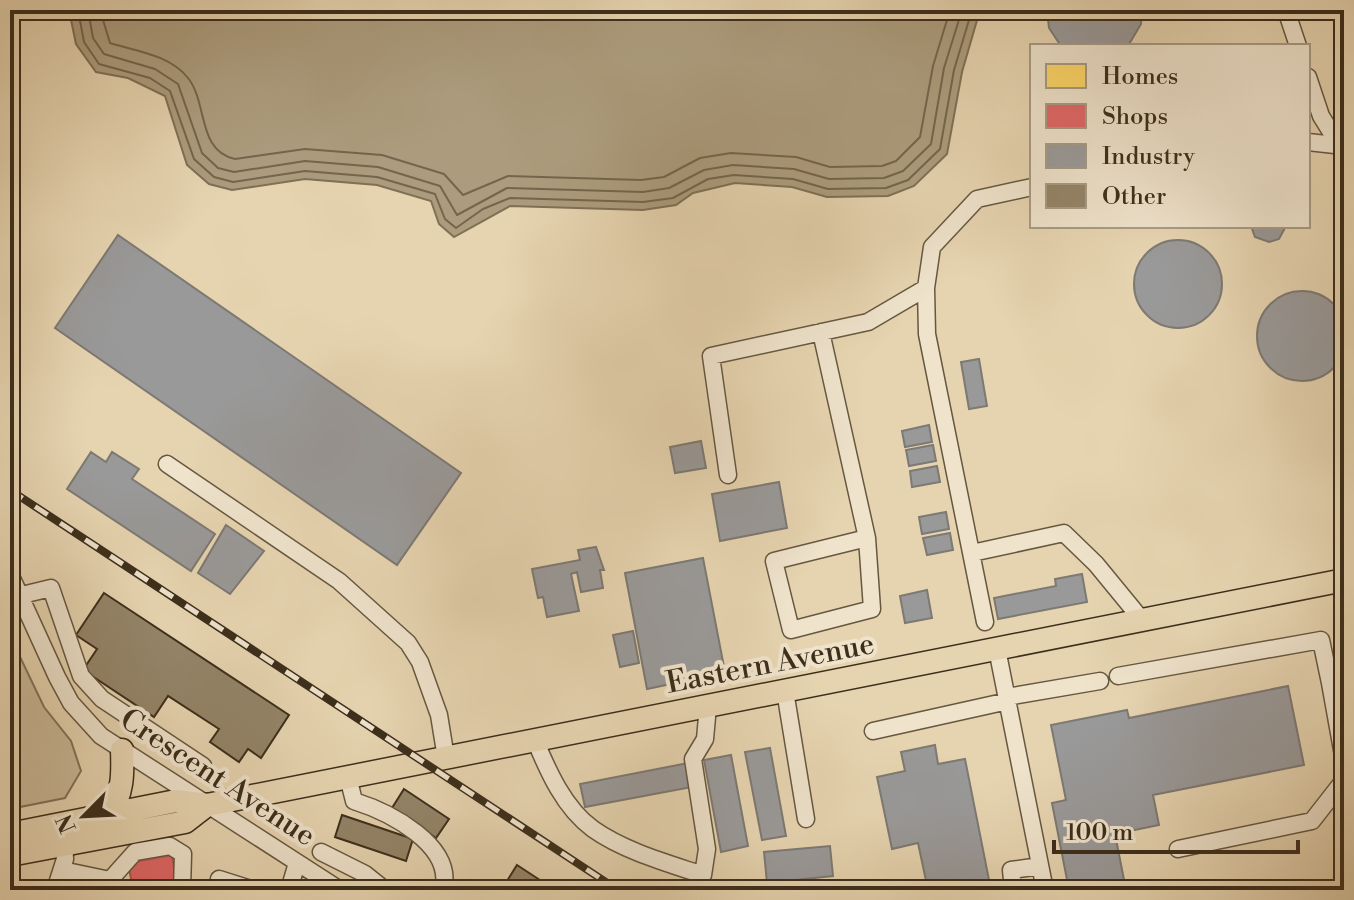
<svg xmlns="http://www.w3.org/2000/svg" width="1354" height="900" viewBox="0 0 1354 900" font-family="'Libre Bodoni',serif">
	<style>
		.green { fill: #c9b897; stroke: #827359; stroke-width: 2 }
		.water { fill: #ac9c7d; stroke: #7f7056; stroke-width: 2 }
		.homes { fill: #ffd966; stroke: #c4a650; stroke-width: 2 }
		.shops { fill: #e06666; stroke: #af5550; stroke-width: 2 }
		.industry { fill: #999; stroke: #7d7973; stroke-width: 2 }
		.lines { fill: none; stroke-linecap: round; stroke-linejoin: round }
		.shore { stroke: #74654c; stroke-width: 2 }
		.building { fill: #948468; stroke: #3c2e1b; stroke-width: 2 }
		.minor-casing { stroke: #665840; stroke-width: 19 }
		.major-casing { stroke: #3c2e1b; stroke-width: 25 }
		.minor { stroke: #efe3cc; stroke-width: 16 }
		.major { stroke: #e6d4b0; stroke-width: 22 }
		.rail-casing { stroke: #3c2e1b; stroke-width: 8 }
		.rail { stroke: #efe3cc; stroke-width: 5; stroke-dasharray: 15; stroke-linecap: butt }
		.labels { text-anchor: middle; stroke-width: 8; stroke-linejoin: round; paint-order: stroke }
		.street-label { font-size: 30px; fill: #3c2e1b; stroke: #efe3cc }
	</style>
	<rect width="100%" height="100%" fill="#e6d4b0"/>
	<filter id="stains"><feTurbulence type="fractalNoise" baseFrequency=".0025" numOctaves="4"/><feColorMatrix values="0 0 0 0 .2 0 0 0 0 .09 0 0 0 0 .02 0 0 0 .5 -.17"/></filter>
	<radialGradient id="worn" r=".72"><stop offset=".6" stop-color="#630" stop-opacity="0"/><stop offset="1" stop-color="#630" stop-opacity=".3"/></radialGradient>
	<!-- green -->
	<path class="green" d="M10 636 44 707 71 741 81 771 65 798 10 809Z"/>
	<!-- water -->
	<path class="water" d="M69 10H980L962 72 947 154 914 186 888 196 827 197 792 187 735 183 693 193 676 205 643 210 510 206 454 237 439 224 431 201 377 185 305 179 232 190 209 184 187 165 165 96 128 78 96 72 76 44Z"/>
	<!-- homes -->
	<path class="homes" d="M10 878 35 888 34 890H10Z"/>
	<!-- shops -->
	<path class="shops" d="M172 855 177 886 133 890 128 863Z"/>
	<!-- industry -->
	<path class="industry" d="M1047 10H1142L1141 24 1128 46H1061L1049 28Z
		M1344 31V80L1335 32Z
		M1251 226H1286L1279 239 1269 242 1255 237Z
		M118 235 461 473 397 565 55 328Z
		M1134 284a44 44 0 1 1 88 0a44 44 0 1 1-88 0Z
		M1257 336a45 45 0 1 1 90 0a45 45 0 1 1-90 0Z
		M979 359 987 406 969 409 961 362Z
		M929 425 932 442 905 447 902 431Z
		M701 441 706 468 675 473 670 447Z
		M933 445 936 461 909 466 906 450Z
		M91 452 106 462 112 452 139 469 132 479 215 534 191 571 67 489Z
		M937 466 940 482 912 487 910 471Z
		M779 482 787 528 720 541 712 494Z
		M946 512 949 529 922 534 919 517Z
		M226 525 264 551 230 594 198 573Z
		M950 533 953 550 927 555 923 538Z
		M596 547 604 570H600L603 588 581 592 577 572 571 574 579 611 547 617 543 597 538 598 532 569 580 560 578 550Z
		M703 558 724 667 689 674 690 680 647 689 625 573Z
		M1082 574 1087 602 998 619 994 598 1056 586 1055 579Z
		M927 590 932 618 905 623 900 596Z
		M633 631 639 663 620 667 613 635Z
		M1288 686 1304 765 1153 795 1159 825 1115 834 1126 890H1069L1052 803 1066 800 1051 725 1127 710 1129 718Z
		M935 745 938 764 965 759 991 890H928L918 843 892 849 877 777 905 771 901 752Z
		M770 748 786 836 762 840 745 752Z
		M731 755 748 846 721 852 704 760Z
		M688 763 692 787 585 807 580 784Z
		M830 846 833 876 767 883 764 852Z"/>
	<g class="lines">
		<!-- shore -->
		<path class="shore" d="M78 10 84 42 99 64 150 78 170 91 194 159 214 177 233 182 305 171 377 177 435 194 445 219 456 228 483 209 510 198 643 202 673 198 708 179 734 175 793 179 828 189 886 188 908 180 940 149 954 70 972 10
			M88 10 93 38 104 54 155 69 178 84 202 153 218 168 234 172 305 161 378 167 440 186 457 215 507 188 643 192 669 188 704 170 733 165 794 169 829 179 884 178 903 171 931 144 944 68 962 10
			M100 10 110 43C136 51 170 55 188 78 208 103 197 151 235 159L305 149 382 155 444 174 463 195 508 176 641 180 664 177 700 158 731 153 796 157 830 167 882 166 896 161 920 137 933 66 950 10"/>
	</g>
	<!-- building -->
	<path class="building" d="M104 593 289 715 261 758 248 749 239 762 210 742 219 729 168 696 154 717 83 670 97 649 76 635Z
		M404 789 449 819 436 838 392 808Z
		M342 815 413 839 406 861 335 837Z
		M517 865 555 890 502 889Z"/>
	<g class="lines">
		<!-- minor casing -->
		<g class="minor-casing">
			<path id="minor" d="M1286 10 1298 46
				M1308 77 1321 116 1344 153
				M1308 142 1344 146
				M821 332 867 538 774 561 791 630 872 609 867 538
				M167 464 339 581 408 643 420 662 439 715 446 758
				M728 475 711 356 868 322 926 288
				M972 553 1064 533 1096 564 1142 620
				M10 574 57 677 71 703 101 736 340 890
				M22 595 51 588 81 676 102 699 203 766
				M985 622 927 334 926 288 932 247 977 199 1032 187
				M997 649 1045 890
				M1118 676 1321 640 1330 683 1344 681
				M1330 683 1344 761
				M785 691 806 819
				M1007 697 1100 681
				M873 731 1008 701
				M535 740C548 771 564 808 593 829 624 851 667 863 703 875L707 849 693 759 705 739 708 706
				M348 777 354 801C389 812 455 845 443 890
				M1178 849 1312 821 1344 780
				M321 852 365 874 380 886 378 890
				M62 870 110 880 122 890
				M219 879 254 890
				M110 880 135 852 170 846 183 854 182 890
				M55 890 65 859 64 837
				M289 890 297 863
				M1013 890 1011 870 1040 866"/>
		</g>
		<!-- major casing -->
		<g class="major-casing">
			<path id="major" d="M109 814C123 794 123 774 122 750
				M10 834 176 801 207 805 1344 580
				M10 855 185 822 207 805"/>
		</g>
		<!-- minor -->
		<use href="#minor" class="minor"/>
		<!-- major -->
		<use href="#major" class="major"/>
		<!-- rail casing -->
		<g class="rail-casing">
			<path id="rail" d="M10 490 618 890"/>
		</g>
		<!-- rail -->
		<use href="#rail" class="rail"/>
	</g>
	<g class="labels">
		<!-- street labels -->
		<g class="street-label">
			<text transform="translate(770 663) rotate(-11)" y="10">Eastern Avenue</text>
			<text transform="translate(218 777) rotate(33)" y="10">Crescent Avenue</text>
		</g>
	</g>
	<!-- margin -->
	<rect width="1354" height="900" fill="none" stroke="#e6d4b0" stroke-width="40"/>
	<rect x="12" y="12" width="1330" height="876" fill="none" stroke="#3c2e1b" stroke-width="4"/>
	<rect x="20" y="20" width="1314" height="860" fill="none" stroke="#3c2e1b" stroke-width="2"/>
	<!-- legend -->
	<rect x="1030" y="44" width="280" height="184" fill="#efe3cc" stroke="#a79b85" stroke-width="2"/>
	<rect x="1046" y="64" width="40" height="24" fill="#ffd966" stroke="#a79b85" stroke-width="2"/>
	<text x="1102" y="84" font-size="24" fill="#3c2e1b">Homes</text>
	<rect x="1046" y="104" width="40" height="24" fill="#e06666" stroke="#a79b85" stroke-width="2"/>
	<text x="1102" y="124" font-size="24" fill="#3c2e1b">Shops</text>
	<rect x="1046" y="144" width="40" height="24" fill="#999999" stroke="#a79b85" stroke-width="2"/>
	<text x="1102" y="164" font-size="24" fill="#3c2e1b">Industry</text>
	<rect x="1046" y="184" width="40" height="24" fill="#948468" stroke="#a79b85" stroke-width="2"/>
	<text x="1102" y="204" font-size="24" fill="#3c2e1b">Other</text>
	<!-- north arrow -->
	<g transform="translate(84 816) rotate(246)" stroke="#efe3cc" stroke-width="6" paint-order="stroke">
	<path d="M0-6L14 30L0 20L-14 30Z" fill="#3c2e1b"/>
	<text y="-12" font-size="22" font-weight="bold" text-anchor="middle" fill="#3c2e1b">N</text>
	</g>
	<!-- scale -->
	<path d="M1054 840v12h244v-12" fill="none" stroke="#3c2e1b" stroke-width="4"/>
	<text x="1066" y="840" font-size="24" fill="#3c2e1b" stroke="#efe3cc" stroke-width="6" paint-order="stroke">100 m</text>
	<rect width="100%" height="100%" filter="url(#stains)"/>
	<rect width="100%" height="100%" fill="url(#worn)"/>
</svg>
